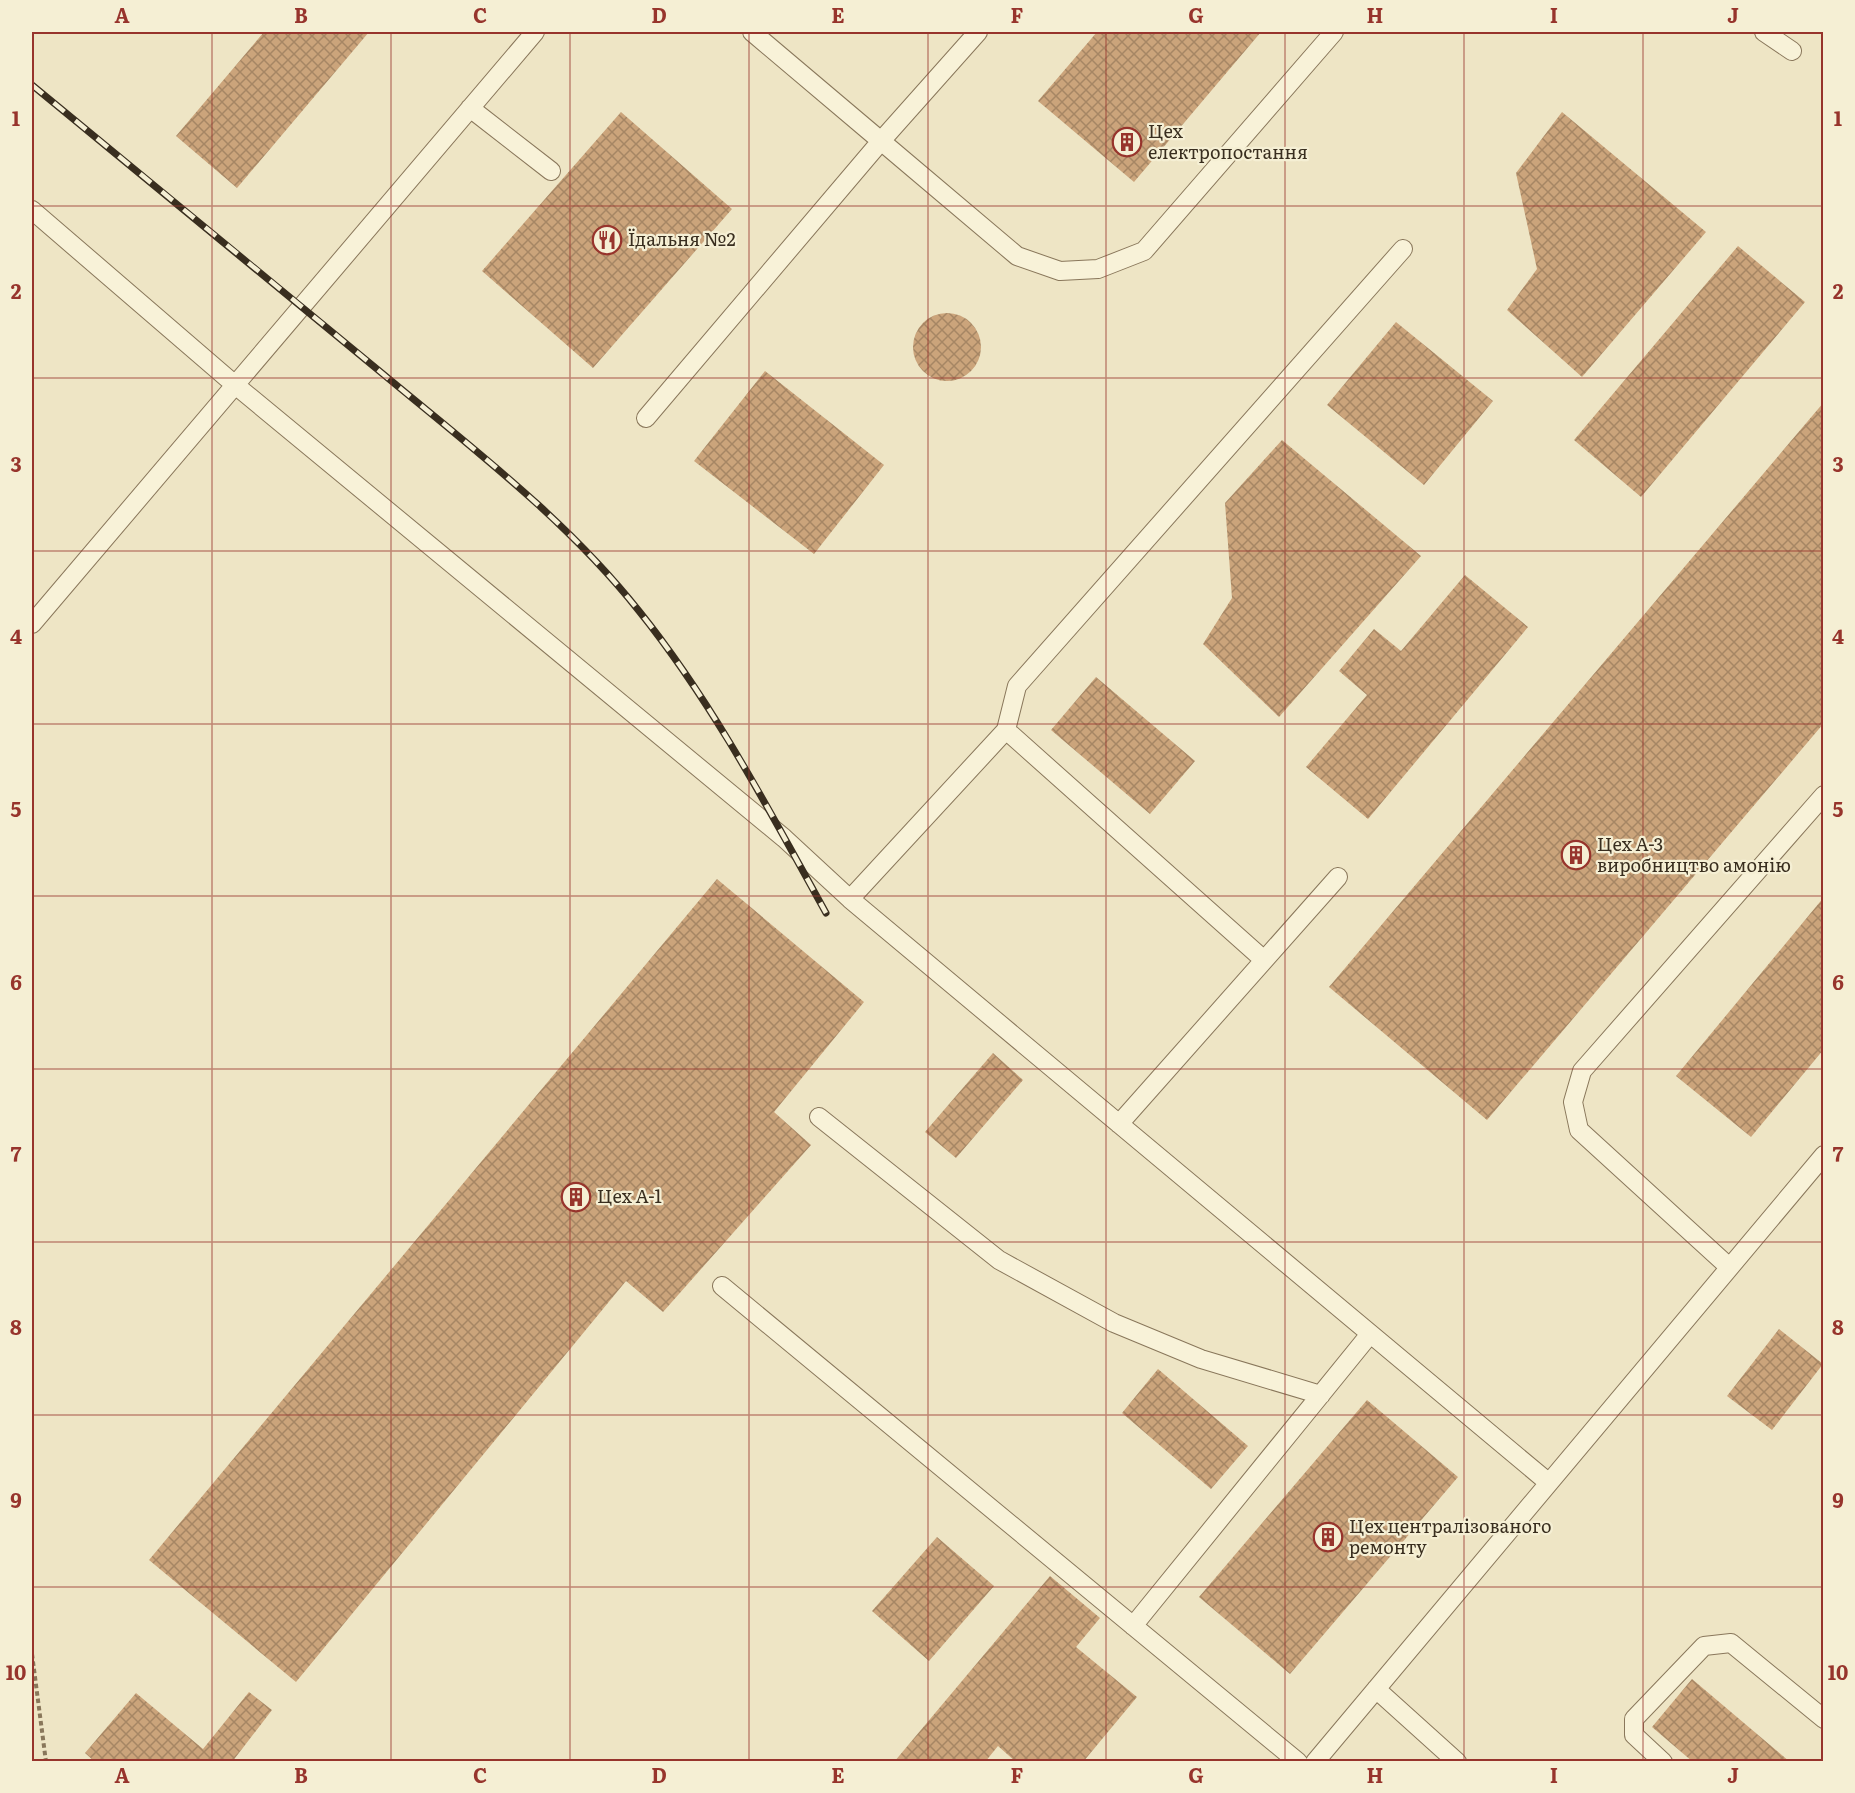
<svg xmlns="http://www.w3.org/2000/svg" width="1855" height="1793" viewBox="0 0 1855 1793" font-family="Literata,serif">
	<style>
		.building { fill: url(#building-cross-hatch) }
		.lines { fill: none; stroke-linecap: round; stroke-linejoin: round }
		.service-casing { stroke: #89775b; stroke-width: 20 }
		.path { stroke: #89775b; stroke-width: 4; stroke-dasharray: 4.5 3; stroke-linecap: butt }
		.service { stroke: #f8f2d8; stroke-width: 18 }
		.rail-casing { stroke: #392e1f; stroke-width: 7 }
		.rail { stroke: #f5efd4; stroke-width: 4.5; stroke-dasharray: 14; stroke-linecap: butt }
		.grid { fill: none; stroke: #97342c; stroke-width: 1.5; stroke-opacity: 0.55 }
		.labels { text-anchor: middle; stroke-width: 4.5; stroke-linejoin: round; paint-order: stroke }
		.poi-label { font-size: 18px; fill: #392e1f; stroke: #f5efd4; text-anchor: start }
		.neatline { fill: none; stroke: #97342c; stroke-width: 2 }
		.grid-label { font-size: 20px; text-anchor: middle; font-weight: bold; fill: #97342c }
	</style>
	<defs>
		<pattern id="building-cross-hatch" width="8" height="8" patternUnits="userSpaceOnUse" patternTransform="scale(1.5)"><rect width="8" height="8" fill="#cba47b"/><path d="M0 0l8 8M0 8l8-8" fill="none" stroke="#a68664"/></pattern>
	</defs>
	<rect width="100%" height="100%" fill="#eee5c5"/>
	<!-- building -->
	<path class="building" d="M264 32H369L237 188 176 136Z
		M1097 32H1261L1134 182 1038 101Z
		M621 112 732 209 593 368 482 271Z
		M1562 112 1706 232 1582 377 1507 310 1537 269 1516 173Z
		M1738 246 1805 302 1641 497 1574 440Z
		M913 347a34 34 0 1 1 68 0a34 34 0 1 1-68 0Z
		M1396 322 1493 401 1424 485 1327 405Z
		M765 371 884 465 814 554 694 461Z
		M1824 402V723L1487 1120 1329 987Z
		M1282 440 1421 556 1279 717 1203 644 1232 598 1225 503Z
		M1465 575 1528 627 1368 819 1306 767 1367 695 1339 671 1374 629 1401 651Z
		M1096 677 1195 761 1150 814 1051 730Z
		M717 879 864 1002 774 1112 811 1145 663 1312 626 1281 296 1682 149 1560Z
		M1824 897V1049L1751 1137 1676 1076Z
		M993 1053 1023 1080 956 1158 925 1132Z
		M1779 1329 1823 1364 1772 1430 1727 1396Z
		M1158 1369 1248 1446 1211 1489 1122 1413Z
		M1367 1400 1458 1477 1290 1674 1199 1597Z
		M937 1537 994 1586 929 1661 872 1611Z
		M1050 1576 1100 1618 1076 1647 1137 1697 1083 1762H1016L998 1746 985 1762H894Z
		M1692 1679 1790 1762H1693L1652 1727Z
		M249 1692 272 1710 232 1762H95L85 1753 136 1693 203 1749Z"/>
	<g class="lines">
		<!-- service casing -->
		<g class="service-casing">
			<path id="service" d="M752 32 881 141 978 32
				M1764 32 1792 51
				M470 108 551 171
				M32 210 234 384 784 838 850 899 1549 1483
				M646 418 881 141 1017 256 1060 271 1098 269 1144 251 1334 32
				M32 624 535 32
				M1006 730 1264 960
				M850 899 1006 730 1017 686 1403 249
				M819 1117 999 1260 1114 1323 1201 1359 1321 1395
				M1119 1124 1338 877
				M1729 1267 1579 1130 1573 1102 1582 1071 1824 795
				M722 1286 1298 1762
				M1133 1626 1370 1334
				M1376 1689 1457 1762
				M1315 1762 1824 1155
				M1663 1762 1634 1735V1719L1704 1646 1731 1643 1824 1719"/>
		</g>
		<!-- path -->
		<path class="path" d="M32 1654 46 1762"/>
		<!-- service -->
		<use href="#service" class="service"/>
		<!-- rail casing -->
		<g class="rail-casing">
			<path id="rail" d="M32 85C149 181 266 277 383 374 472 448 567 520 639 611 713 703 769 810 826 913"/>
		</g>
		<!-- rail -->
		<use href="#rail" class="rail"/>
	</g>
	<!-- grid -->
	<path class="grid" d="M212 32V1762M391 32V1762M570 32V1762M749 32V1762M928 32V1762M1106 32V1762M1285 32V1762M1464 32V1762M1643 32V1762M32 206H1824M32 378H1824M32 551H1824M32 724H1824M32 896H1824M32 1069H1824M32 1242H1824M32 1415H1824M32 1587H1824"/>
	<!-- icons -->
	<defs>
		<g id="building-ring" transform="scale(1.5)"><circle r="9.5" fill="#f5efd4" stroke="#97342c" stroke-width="1.5"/><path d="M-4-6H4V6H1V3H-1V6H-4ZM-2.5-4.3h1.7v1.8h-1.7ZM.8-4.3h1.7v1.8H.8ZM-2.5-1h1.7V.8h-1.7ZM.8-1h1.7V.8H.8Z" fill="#97342c"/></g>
		<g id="restaurant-ring" transform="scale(1.5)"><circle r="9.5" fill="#f5efd4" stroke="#97342c" stroke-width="1.5"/><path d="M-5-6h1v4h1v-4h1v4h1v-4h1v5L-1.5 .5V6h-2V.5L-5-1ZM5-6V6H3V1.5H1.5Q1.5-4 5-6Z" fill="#97342c"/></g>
	</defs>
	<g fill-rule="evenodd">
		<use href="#building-ring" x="1127" y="142"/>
		<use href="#restaurant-ring" x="607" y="240"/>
		<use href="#building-ring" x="1576" y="855"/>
		<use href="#building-ring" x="576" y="1197"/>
		<use href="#building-ring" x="1328" y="1537"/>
	</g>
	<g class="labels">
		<!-- poi labels -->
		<g class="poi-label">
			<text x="1148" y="138">Цех<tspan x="1148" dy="21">електропостання</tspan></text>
			<text x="628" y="246">Їдальня №2</text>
			<text x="1597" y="851">Цех А-3<tspan x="1597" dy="21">виробництво амонію</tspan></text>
			<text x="597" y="1203">Цех А-1</text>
			<text x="1349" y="1533">Цех централізованого<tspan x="1349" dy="21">ремонту</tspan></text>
		</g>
	</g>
	<!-- border -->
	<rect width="1855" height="1793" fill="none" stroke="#f5efd4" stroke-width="66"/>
	<rect x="33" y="33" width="1789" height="1727" class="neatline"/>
	<g class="grid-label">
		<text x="122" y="23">A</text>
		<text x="301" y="23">B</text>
		<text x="480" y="23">C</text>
		<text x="659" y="23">D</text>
		<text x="838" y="23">E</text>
		<text x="1017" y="23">F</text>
		<text x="1196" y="23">G</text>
		<text x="1375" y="23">H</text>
		<text x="1554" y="23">I</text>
		<text x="1733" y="23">J</text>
		<text x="16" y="126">1</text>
		<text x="1838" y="126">1</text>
		<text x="16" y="299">2</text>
		<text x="1838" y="299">2</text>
		<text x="16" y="472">3</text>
		<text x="1838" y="472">3</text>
		<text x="16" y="644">4</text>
		<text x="1838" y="644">4</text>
		<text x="16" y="817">5</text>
		<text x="1838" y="817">5</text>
		<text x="16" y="990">6</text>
		<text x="1838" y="990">6</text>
		<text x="16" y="1162">7</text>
		<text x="1838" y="1162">7</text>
		<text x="16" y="1335">8</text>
		<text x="1838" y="1335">8</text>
		<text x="16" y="1508">9</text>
		<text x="1838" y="1508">9</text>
		<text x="16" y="1680">10</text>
		<text x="1838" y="1680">10</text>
		<text x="122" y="1783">A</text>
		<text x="301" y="1783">B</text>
		<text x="480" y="1783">C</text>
		<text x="659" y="1783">D</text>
		<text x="838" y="1783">E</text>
		<text x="1017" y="1783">F</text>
		<text x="1196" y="1783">G</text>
		<text x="1375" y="1783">H</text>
		<text x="1554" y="1783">I</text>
		<text x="1733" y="1783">J</text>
	</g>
</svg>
